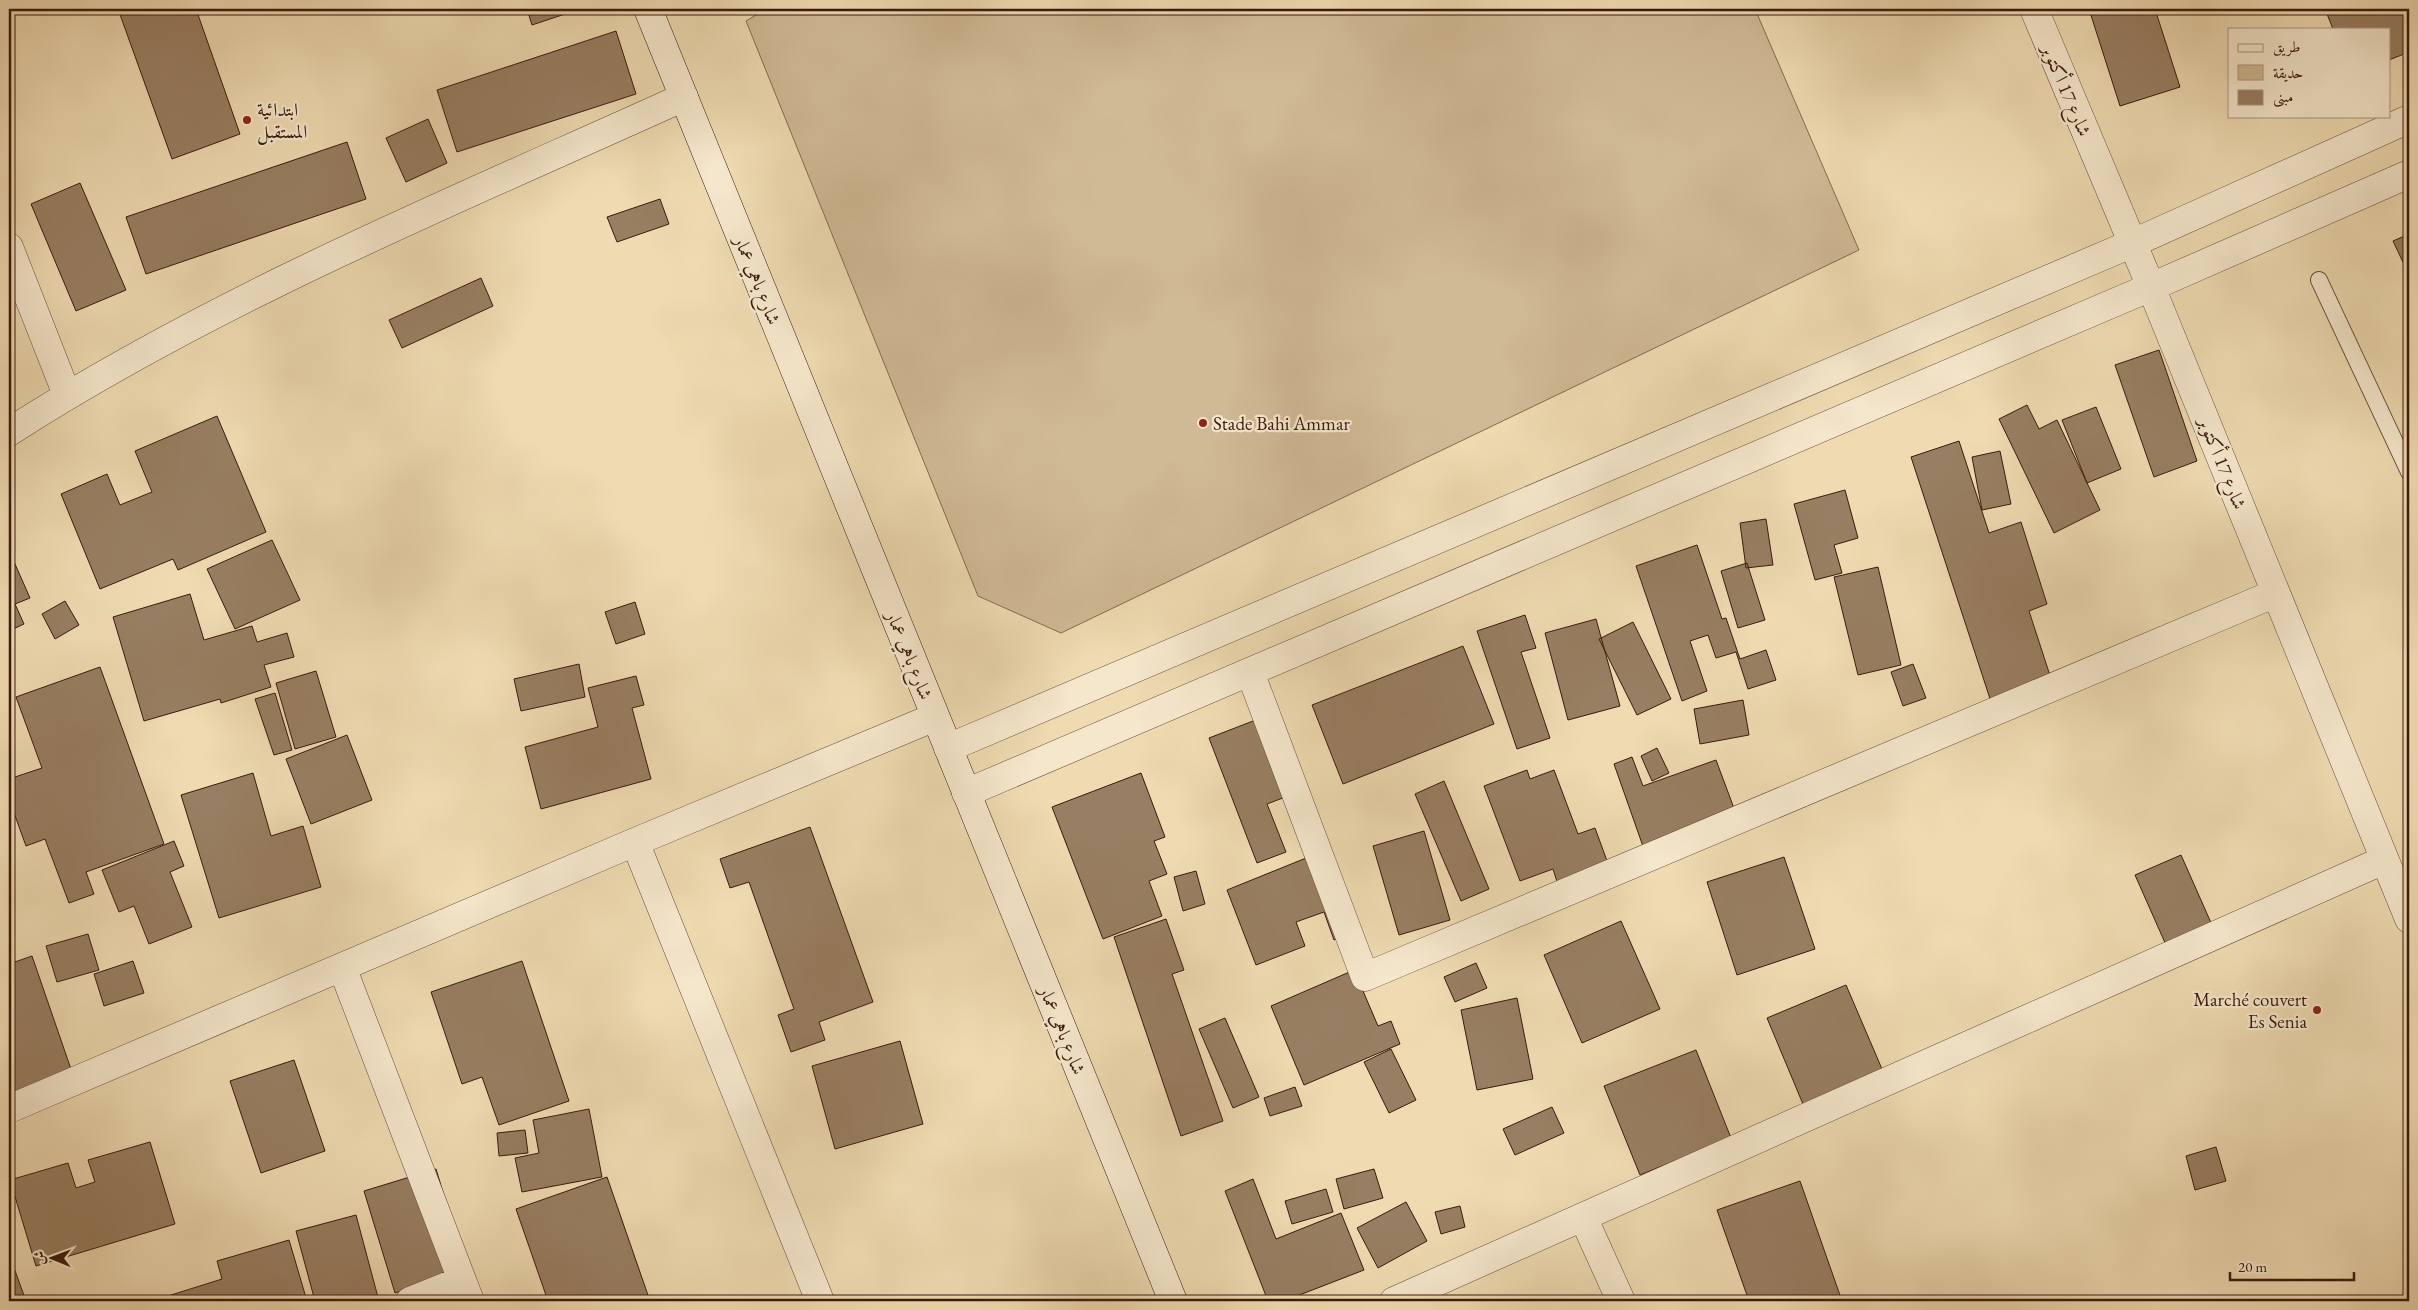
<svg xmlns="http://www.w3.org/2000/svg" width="2418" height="1310" viewBox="0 0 2418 1310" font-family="'EB Garamond',Amiri,serif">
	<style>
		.green { fill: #d0b995; stroke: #856a51 }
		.building { fill: #987e62; stroke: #3a1a0d }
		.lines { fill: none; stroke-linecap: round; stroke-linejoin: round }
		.lane-casing { stroke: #674a36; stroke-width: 18 }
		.street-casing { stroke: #674a36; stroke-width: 29 }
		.secondary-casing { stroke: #3a1a0d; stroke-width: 29 }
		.lane { stroke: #f5e7cc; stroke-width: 16 }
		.street { stroke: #f5e7cc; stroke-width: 28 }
		.secondary { stroke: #f5e7cc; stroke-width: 28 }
		.poi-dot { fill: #8f2418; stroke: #f5e7cc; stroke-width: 2 }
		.labels { text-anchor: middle; stroke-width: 4.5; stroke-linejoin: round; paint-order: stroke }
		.street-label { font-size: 19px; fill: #3a1a0d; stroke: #f5e7cc }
		.poi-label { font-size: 19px; fill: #3a1a0d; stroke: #f5e7cc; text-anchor: start }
	</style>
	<rect width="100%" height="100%" fill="#efdab1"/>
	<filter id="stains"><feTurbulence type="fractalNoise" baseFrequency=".004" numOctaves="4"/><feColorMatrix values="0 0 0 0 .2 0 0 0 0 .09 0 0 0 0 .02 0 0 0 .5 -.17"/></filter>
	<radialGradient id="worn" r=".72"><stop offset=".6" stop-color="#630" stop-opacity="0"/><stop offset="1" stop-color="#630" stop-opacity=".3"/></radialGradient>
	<!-- green -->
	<path class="green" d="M766 9H1755L1859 250 1061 633 978 596 746 21Z"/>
	<!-- building -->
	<path class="building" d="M118 9H196L240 134 172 159Z
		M527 9H580L532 25Z
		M2089 9H2155L2180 87 2120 106Z
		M2325 9H2409V52L2389 60V29H2333Z
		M616 31 636 94 457 152 437 90Z
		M428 119 447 163 406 182 386 138Z
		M347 142 366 199 146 274 126 217Z
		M80 183 126 290 76 311 31 204Z
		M660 199 669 224 617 242 607 217Z
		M2409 234V275L2393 241Z
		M481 278 493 306 402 348 389 320Z
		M2159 350 2197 461 2154 477 2115 365Z
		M2027 405 2039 429 2057 420 2100 510 2054 533 1999 419Z
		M2096 407 2121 469 2087 483 2062 420Z
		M217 416 266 532 178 570 173 559 100 589 61 494 107 474 120 505 152 492 135 451Z
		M1959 441 1989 533 2021 522 2047 604 2029 611 2056 694 1995 714 1911 457Z
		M2000 451 2011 504 1982 510 1972 457Z
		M1845 490 1858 538 1834 545 1842 573 1815 580 1794 504Z
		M1766 519 1773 565 1746 568 1740 523Z
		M272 540 300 600 235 629 207 569Z
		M1697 545 1722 619 1726 618 1740 659 1766 650 1776 680 1748 689 1736 652 1716 658 1708 635 1690 641 1707 691 1682 701 1636 566Z
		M11 555 30 598 15 604 24 624 9 631V556Z
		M1747 563 1765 620 1738 628 1721 571Z
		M1878 567 1901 665 1858 675 1834 577Z
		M190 594 204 640 252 626 257 642 287 633 294 657 264 665 271 687 221 703 220 699 144 721 113 617Z
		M65 601 79 625 55 639 42 614Z
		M635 602 645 634 616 644 605 612Z
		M1525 615 1536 648 1521 652 1550 738 1517 749 1477 631Z
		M1596 619 1620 706 1568 720 1545 633Z
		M1633 622 1671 699 1637 715 1599 639Z
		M1463 646 1494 724 1343 784 1312 705Z
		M579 664 585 697 521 711 514 679Z
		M1913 664 1926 698 1903 706 1891 672Z
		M100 667 164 844 86 872 94 894 69 903 45 839 26 846 9 799V779L42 768 16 697Z
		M316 671 336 737 295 749 276 683Z
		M636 676 644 705 632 708 651 779 541 809 525 747 598 727 588 688Z
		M275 693 292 750 274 755 255 699Z
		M1743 700 1749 735 1700 744 1694 709Z
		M1266 716 1296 793 1267 804 1286 852 1257 863 1209 738Z
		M347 735 372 800 311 824 286 759Z
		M1657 748 1669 773 1652 781 1641 756Z
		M1632 757 1643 786 1716 760 1738 819 1645 852 1614 764Z
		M1527 770 1530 779 1554 770 1578 834 1595 828 1610 869 1559 888 1553 869 1520 881 1484 786Z
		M253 773 271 836 303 826 321 887 219 918 181 795Z
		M1141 773 1165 837 1154 841 1167 874 1149 881 1162 916 1103 939 1052 807Z
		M1444 781 1489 889 1461 901 1415 794Z
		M810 827 873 1002 819 1022 825 1040 791 1052 778 1015 794 1009 749 882 730 888 720 859Z
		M1424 831 1450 920 1399 935 1373 846Z
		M174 841 184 866 170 872 192 927 149 944 134 906 119 912 102 870Z
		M1321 852 1352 933 1334 940 1324 912 1296 922 1305 946 1256 965 1227 890Z
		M2181 855 2212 925 2166 945 2135 875Z
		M1784 857 1815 949 1737 975 1707 882Z
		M1196 871 1205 904 1183 911 1174 877Z
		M1166 919 1184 970 1172 974 1223 1121 1181 1136 1114 937Z
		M1621 921 1660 1009 1582 1043 1544 955Z
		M88 934 99 970 57 982 46 946Z
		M32 956 73 1075 9 1098V964Z
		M133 961 144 993 104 1006 94 974Z
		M522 961 569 1101 499 1125 482 1077 462 1084 431 992Z
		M1476 963 1487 988 1455 1002 1444 977Z
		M1354 970 1378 1026 1391 1021 1400 1044 1304 1085 1271 1006Z
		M1846 985 1885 1076 1805 1109 1767 1018Z
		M1517 998 1533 1079 1477 1090 1461 1010Z
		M1225 1018 1259 1097 1233 1108 1199 1029Z
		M900 1041 923 1124 835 1149 812 1066Z
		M1391 1049 1416 1100 1389 1113 1364 1062Z
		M1696 1050 1731 1138 1640 1175 1604 1086Z
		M294 1060 325 1151 261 1173 230 1081Z
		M1295 1087 1302 1106 1270 1116 1264 1098Z
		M1552 1107 1564 1133 1515 1155 1503 1129Z
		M589 1109 602 1177 522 1192 515 1158 539 1153 533 1120Z
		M525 1130 528 1153 499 1156 497 1133Z
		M150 1142 175 1224 36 1266 10 1180 68 1163 76 1188 95 1182 88 1160Z
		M2216 1147 2226 1181 2195 1190 2186 1156Z
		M436 1169 467 1271 395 1293 364 1191Z
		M1374 1169 1383 1198 1344 1209 1336 1179Z
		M607 1177 650 1301H548L516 1209Z
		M1253 1179 1276 1239 1341 1213 1364 1270 1284 1301H1268L1225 1191Z
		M1800 1181 1842 1301H1749L1717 1210Z
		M1326 1189 1333 1212 1292 1224 1285 1201Z
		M1406 1202 1427 1241 1378 1268 1357 1228Z
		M1460 1206 1465 1227 1441 1234 1435 1212Z
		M356 1215 379 1301H315L296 1231Z
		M289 1240 307 1301H152L222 1279 217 1261Z
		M9 1254 26 1301H9Z"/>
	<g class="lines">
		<!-- lane casing -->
		<g class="lane-casing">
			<path id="lane" d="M2319 280 2409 472"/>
		</g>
		<!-- street casing -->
		<g class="street-casing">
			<path id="street" d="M2034 9 2151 287 2409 919
				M9 247 67 395
				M9 432C221 296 455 201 684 97
				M1250 672 1365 977 2276 593
				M948 748 2131 244 2409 119
				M966 793 2151 287 2409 174
				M635 842 820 1301
				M342 967 470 1301
				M9 1109 635 842 935 717
				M1583 1217 1621 1301
				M410 1301 462 1280
				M1394 1301 2384 860"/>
		</g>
		<!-- secondary casing -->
		<g class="secondary-casing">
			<path id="secondary" d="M648 9 1173 1301"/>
		</g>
		<!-- lane -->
		<use href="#lane" class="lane"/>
		<!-- street -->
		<use href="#street" class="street"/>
		<!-- secondary -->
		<use href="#secondary" class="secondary"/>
	</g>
	<!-- markers -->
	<g class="poi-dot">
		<circle cx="247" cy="120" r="5"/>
		<circle cx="1203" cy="423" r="5"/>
		<circle cx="2317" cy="1010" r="5"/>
	</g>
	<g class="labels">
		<!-- street labels -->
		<g class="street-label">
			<text transform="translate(2067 90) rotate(67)" y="7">شارع 17 أكتوبر</text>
			<text transform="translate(758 280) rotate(68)" y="7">شارع باهي عمار</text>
			<text transform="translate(2223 463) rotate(68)" y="7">شارع 17 أكتوبر</text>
			<text transform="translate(910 655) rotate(68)" y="7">شارع باهي عمار</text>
			<text transform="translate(1063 1030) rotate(68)" y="7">شارع باهي عمار</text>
		</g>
		<!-- poi labels -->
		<g class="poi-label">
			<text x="257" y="116">ابتدائية<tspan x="257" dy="22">المستقبل</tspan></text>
			<text x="1213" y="430">Stade Bahi Ammar</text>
			<text x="2307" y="1006" text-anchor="end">Marché couvert<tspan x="2307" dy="22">Es Senia</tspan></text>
		</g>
	</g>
	<!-- margin -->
	<rect width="2418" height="1310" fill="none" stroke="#efdab1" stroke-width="30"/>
	<rect x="10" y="10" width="2398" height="1290" fill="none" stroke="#3a1a0d" stroke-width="2.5"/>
	<rect x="15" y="15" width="2388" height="1280" fill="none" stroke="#3a1a0d"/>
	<!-- legend -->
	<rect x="2228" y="28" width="162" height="90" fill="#f5e7cc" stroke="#aa9580"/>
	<rect x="2238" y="44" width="25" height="8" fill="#f5e7cc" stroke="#aa9580"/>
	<text x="2273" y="52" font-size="15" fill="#3a1a0d">طريق</text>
	<rect x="2238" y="65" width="25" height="15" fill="#d0b995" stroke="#aa9580"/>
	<text x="2273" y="78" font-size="15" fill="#3a1a0d">حديقة</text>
	<rect x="2238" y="90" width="25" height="15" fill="#987e62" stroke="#aa9580"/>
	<text x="2273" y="102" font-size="15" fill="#3a1a0d">مبنى</text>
	<!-- north arrow -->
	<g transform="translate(52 1258) rotate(271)" stroke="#f5e7cc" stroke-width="4" paint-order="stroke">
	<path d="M0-4L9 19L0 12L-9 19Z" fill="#3a1a0d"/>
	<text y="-8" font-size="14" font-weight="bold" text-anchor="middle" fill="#3a1a0d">ش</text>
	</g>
	<!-- scale -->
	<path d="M2230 1272v8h124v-8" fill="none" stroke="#3a1a0d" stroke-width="2.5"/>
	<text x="2238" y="1272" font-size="15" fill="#3a1a0d" stroke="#f5e7cc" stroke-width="4" paint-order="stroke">20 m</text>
	<rect width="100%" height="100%" filter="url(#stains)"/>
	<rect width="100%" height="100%" fill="url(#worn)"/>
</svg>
